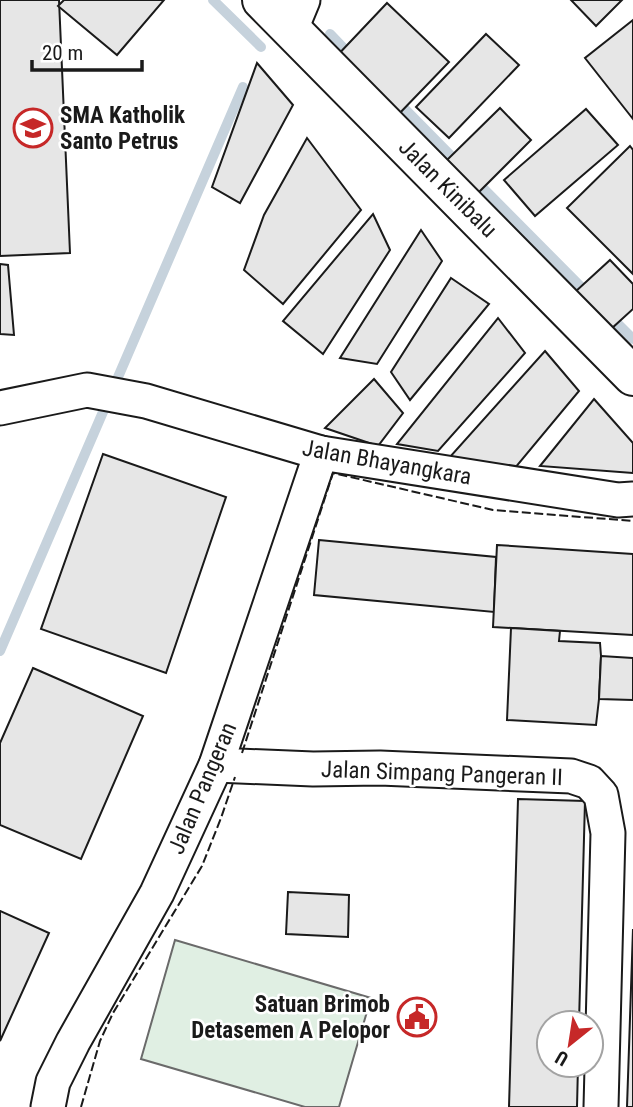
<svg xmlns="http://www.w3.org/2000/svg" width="633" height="1107" font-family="'Roboto Condensed',sans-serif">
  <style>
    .green { fill: #e0efe3; stroke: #6a6a6a; stroke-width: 2 }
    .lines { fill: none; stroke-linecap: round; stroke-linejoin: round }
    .stream { stroke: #c6d2dc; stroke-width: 10 }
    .building { fill: #e6e6e6; stroke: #1a1a1a; stroke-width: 2 }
    .street-casing { stroke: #1a1a1a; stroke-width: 37 }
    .secondary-casing { stroke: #1a1a1a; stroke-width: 42 }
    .street { stroke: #fff; stroke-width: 33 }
    .secondary { stroke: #fff; stroke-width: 38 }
    .fence { stroke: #1a1a1a; stroke-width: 2; stroke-dasharray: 9 3.5; stroke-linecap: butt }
    .labels { text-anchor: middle; stroke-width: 5; stroke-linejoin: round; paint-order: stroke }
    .poi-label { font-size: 23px; font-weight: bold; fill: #1a1a1a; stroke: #fff; text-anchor: start }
    .street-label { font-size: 23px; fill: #1a1a1a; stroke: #fff }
  </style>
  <rect width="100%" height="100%" fill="#fff"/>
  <polygon class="green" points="175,940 371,998 339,1107 305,1107 141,1059"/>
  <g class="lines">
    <g class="stream">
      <polyline points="213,0 261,47"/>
      <polyline points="330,34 352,57"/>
      <polyline points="396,100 461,166"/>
      <polyline points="475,180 589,295"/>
      <polyline points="608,314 633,339"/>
      <polyline points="0,651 243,87"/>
    </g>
  </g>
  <g class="building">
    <polygon points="0,0 59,0 70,253 0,256"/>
    <polygon points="64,0 164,0 117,55 58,6"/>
    <polygon points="571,0 622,0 596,26"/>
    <polygon points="387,3 449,62 395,118 333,60"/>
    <polygon points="633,20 633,119 585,58"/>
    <polygon points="486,34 519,65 449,138 416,107"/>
    <polygon points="257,63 293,105 240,203 212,187"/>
    <polygon points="500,108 531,140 479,192 447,160"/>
    <polygon points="586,109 618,145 535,216 504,180"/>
    <polygon points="307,138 361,210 283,304 244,270 264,215"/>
    <polygon points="630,146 633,150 633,274 567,208"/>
    <polygon points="373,214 390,250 323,354 283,321"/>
    <polygon points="421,230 442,261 377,364 340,358"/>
    <polygon points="610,260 633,284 633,309 611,329 575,292"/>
    <polygon points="0,264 8,265 14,335 0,334"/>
    <polygon points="451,278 489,304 410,400 391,372"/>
    <polygon points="498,318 525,353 438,451 397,444"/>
    <polygon points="545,351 579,391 515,468 449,458"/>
    <polygon points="374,379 403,413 378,446 325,428"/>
    <polygon points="594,399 633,443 633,473 540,466"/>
    <polygon points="103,454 226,497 166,673 41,629"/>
    <polygon points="319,540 496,557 494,612 314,595"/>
    <polygon points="497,545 633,554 633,635 493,627"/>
    <polygon points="511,628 560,631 559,641 600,643 601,656 599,699 596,725 507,720"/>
    <polygon points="601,656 633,658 633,700 599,699"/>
    <polygon points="33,668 143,716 81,859 0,825 0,743"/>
    <polygon points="518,799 585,801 579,1023 549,1023 549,1065 578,1065 577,1107 509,1107"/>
    <polygon points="288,892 349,895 348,937 286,934"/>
    <polygon points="0,911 49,933 0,1041"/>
    <polygon points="633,929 633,1107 627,1107"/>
  </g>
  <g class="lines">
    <defs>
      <g id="street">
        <polyline points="291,29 303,0"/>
        <polyline points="0,408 87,390 146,401 321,453 618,500 633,499"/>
        <polyline points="216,765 313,769 380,768 571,776 589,782 601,795 608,833 601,1107"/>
        <polyline points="48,1107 53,1082 73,1042 157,893 216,765 321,453"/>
      </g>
      <polyline id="secondary" points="262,0 633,376"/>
    </defs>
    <use href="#street" class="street-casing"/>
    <use href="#secondary" class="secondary-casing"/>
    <use href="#street" class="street"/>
    <use href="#secondary" class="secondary"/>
    <g class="fence">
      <polyline points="242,753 333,473 493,510 633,521"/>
      <polyline points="81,1107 100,1041 113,1013 202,866 221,818 235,777"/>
    </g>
  </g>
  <defs>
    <symbol id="school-ring" viewBox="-11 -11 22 22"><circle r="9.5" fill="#fff" stroke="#c62828" stroke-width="1.5"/><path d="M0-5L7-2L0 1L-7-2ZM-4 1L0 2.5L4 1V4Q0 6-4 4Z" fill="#c62828"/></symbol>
    <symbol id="civic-ring" viewBox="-11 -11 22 22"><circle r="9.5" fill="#fff" stroke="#c62828" stroke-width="1.5"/><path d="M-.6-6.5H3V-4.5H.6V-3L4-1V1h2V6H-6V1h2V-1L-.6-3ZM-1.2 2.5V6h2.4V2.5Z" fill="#c62828"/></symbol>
  </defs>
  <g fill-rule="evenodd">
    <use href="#school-ring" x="11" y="106" width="44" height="44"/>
    <use href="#civic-ring" x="395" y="995" width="44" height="44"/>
  </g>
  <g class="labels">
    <g class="poi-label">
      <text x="60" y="123">SMA Katholik<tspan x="60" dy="26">Santo Petrus</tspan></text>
      <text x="390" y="1012" text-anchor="end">Satuan Brimob<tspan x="390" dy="26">Detasemen A Pelopor</tspan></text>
    </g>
    <g class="street-label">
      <text transform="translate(448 188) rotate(45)" y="8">Jalan Kinibalu</text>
      <text transform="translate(387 462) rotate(10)" y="8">Jalan Bhayangkara</text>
      <text transform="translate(442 773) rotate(2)" y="8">Jalan Simpang Pangeran II</text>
      <text transform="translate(202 788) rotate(-67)" y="8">Jalan Pangeran</text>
    </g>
  </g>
  <g transform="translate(570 1044) rotate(210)"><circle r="33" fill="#ffffff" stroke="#a3a3a3" stroke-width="2"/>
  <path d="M0-5L12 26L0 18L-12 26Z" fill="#c62828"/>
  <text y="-10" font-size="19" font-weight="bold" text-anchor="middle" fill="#1a1a1a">U</text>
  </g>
  <path d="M32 60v10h110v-10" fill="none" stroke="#1a1a1a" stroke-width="3.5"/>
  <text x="42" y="60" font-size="21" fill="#1a1a1a" stroke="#ffffff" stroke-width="5" paint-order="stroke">20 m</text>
</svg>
